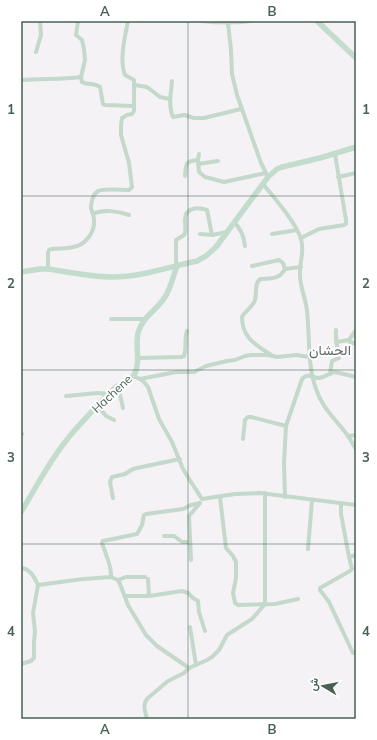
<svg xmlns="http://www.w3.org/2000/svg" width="377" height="740" font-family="Mulish,Vazirmatn,sans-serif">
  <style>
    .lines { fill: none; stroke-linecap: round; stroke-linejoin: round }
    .street { stroke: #c4d8cb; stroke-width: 4 }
    .secondary { stroke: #c3dcce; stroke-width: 5.5 }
    .grid { fill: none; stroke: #476252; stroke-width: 1; stroke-opacity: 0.55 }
    .labels { text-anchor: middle; stroke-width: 4; stroke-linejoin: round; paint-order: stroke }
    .street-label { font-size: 12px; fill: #476252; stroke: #fff }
    .quarter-label { font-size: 14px; fill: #5d6862; stroke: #fff }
    .neatline { fill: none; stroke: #476252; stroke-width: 1.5 }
    .grid-label { font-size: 13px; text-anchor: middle; font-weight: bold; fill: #476252 }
  </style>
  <rect width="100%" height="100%" fill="#f4f2f4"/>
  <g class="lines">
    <g class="street">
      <path d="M78,21L76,35L82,40L84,49L85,60L81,77L82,82C88,86 93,82 100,87L103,104L105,105L133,106"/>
      <path d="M202,21C218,23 235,23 251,21"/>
      <polyline points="228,23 231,50 232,74 237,95 261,163 268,177"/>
      <polyline points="36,52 41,35 40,21"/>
      <path d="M21,80C41,78 61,80 81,77"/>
      <path d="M172,81C171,93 168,106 173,117L184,115L194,118H204L241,109"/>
      <polyline points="135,85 147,87 160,97 170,99"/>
      <polyline points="199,154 198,160 199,172 205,177 224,182 266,173"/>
      <polyline points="198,164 218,161"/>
      <path d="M185,176C186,164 185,161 198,160"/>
      <polyline points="338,177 356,173"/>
      <path d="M263,184C275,199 295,221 301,239C305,252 299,263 300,275C300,287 306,299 307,311C310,336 307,364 316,389C323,410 336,419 348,436C351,440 353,445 356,449"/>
      <path d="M93,214C103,209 118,211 129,215"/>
      <path d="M234,222C241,229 244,236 245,246"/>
      <polyline points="200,234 212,235 227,232"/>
      <polyline points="272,234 297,230"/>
      <polyline points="301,238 319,229 344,225 346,224 346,220 335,154"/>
      <path d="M177,266L176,261V240L184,235L185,233C186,228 185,224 185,220C185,207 198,207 207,210L212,235"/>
      <polyline points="252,266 279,260 283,263 285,269"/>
      <path d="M48,269V253L49,250L51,249C59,248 66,249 73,247C86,245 95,232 94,220C94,216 92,212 91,208C91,202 93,194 98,191C104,188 122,190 129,190L132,187L129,163L121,135V125L122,118L127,115L132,114L134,111V80L125,75C119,60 125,37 128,21"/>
      <polyline points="111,319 146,319"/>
      <polyline points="348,340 350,342 356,344"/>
      <polyline points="336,342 349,340 356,330"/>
      <path d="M271,355C256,345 242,338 242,317C245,311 253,307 255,300C257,293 254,284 260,279C271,278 279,280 285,269L301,267"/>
      <path d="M137,358L181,357L184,356C187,348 184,339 187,331"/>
      <path d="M330,374L332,361L339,358C338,348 335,340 336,330"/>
      <polyline points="133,376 140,379 144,382 148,387 159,419 172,442 183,469 191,482 202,499 235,494 260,493 356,505"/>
      <polyline points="140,379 176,372 194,372 206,366 227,361 235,360 245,356 251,355 268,355 277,357 296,355 310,357"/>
      <polyline points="118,386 123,408"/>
      <polyline points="66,396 98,393 109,394"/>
      <polyline points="98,406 106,416 114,420"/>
      <polyline points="21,434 22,434"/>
      <polyline points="348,436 356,435"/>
      <polyline points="243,439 245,420 248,417 251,417 286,426"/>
      <polyline points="220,497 226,548 233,556 236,562 236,578 233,593 235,603 238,605 275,604 298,599"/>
      <path d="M285,497L284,463L286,426L302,379C308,373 311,377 318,378C325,378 329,373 335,372L356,377"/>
      <polyline points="113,498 110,482 112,477 125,474 133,469 137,468 180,459"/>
      <polyline points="341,503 341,514 349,557"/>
      <polyline points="164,536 174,536 182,542 189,542"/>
      <polyline points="308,549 312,500"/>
      <polyline points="356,555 349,557 352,569 350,571 320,588 320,590 329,602 352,651 353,653 356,652"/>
      <polyline points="191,560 189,516 200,503"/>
      <path d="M21,568C31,569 34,577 38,585L83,579L111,577L118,580L120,584L128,605L146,635L157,646L189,668"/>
      <path d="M111,577C112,566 105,553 102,543L103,541L137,534L142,525L144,515L146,514L183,509L191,505L200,503"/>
      <polyline points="148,579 149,596"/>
      <polyline points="118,580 126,577 145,577"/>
      <polyline points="125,596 149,596 182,591 188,593 193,598 198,601 199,612 205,631"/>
      <polyline points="190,627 196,665"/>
      <polyline points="21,664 31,661 34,658 34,641 35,632 33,613 38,585"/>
      <path d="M147,719C145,711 142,704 148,698L168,681L184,673L189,668L207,660L212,657L219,650L227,635L252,619L265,604V493"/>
    </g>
    <g class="secondary">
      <polyline points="317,21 356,58"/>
      <path d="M21,272L40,269H48C69,272 90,277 112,277C141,277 169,267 197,261L206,256L216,247L268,177L277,169L282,167L320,158L356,147"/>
      <path d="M21,512C38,484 53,455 74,431C88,416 101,400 116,387C122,383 130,381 134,375C141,363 135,346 138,333C142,317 157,310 165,297C171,288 173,276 177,266"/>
    </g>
  </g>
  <path class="grid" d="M188,21V719M21,196H356M21,370H356M21,544H356"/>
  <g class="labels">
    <g class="street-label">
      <text transform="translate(112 394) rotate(-43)" y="4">Hachene</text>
    </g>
    <g class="quarter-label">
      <text x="330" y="355">الحشان</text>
    </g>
  </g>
  <rect width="377" height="740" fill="none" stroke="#ffffff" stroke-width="44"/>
  <g transform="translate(323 686) rotate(280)" stroke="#ffffff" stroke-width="3" paint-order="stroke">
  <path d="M0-3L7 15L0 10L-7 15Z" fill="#476252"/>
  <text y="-6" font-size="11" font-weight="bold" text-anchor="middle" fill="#476252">ش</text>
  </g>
  <rect x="22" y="22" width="333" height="696" class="neatline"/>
  <g class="grid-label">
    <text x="105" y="16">A</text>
    <text x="272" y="16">B</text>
    <text x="11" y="114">1</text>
    <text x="366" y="114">1</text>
    <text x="11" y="288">2</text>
    <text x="366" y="288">2</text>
    <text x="11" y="462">3</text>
    <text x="366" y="462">3</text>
    <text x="11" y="636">4</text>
    <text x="366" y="636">4</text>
    <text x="105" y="734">A</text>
    <text x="272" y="734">B</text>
  </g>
</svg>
